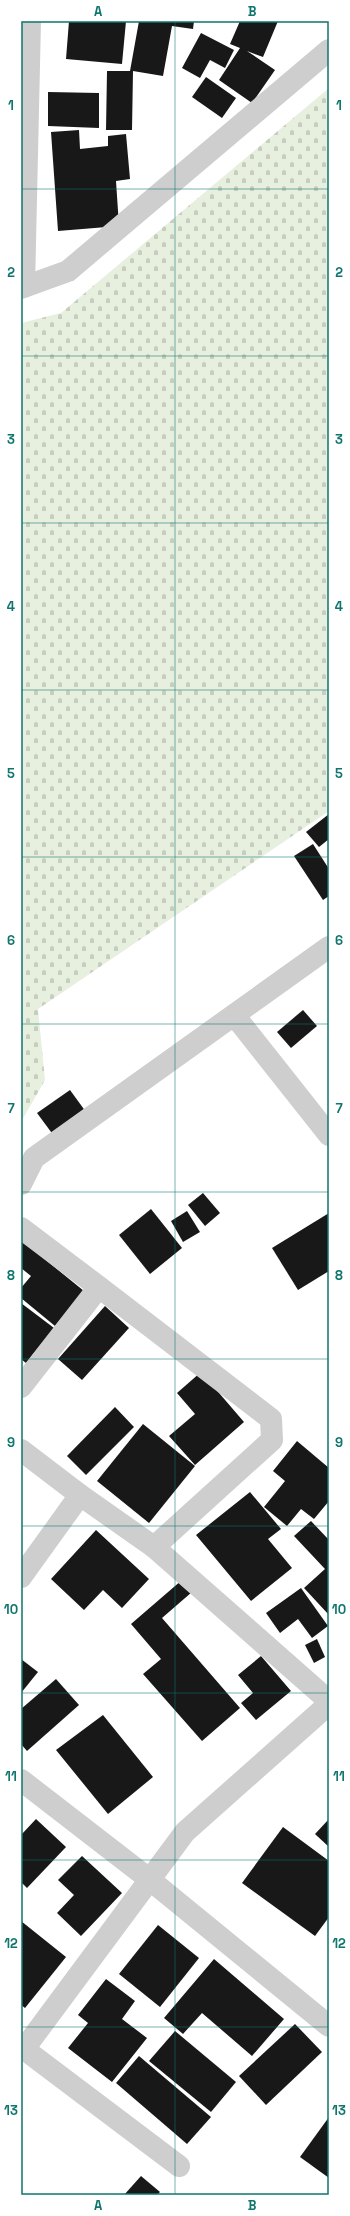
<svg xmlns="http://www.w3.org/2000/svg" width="350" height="2216" font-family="'Space Grotesk',sans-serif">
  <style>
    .cemetery { fill: url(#cemetery-stones) }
    .building { fill: #181818 }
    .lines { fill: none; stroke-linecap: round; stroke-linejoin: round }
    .minor { stroke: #cecece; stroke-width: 22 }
    .grid { fill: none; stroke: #0f766e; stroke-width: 1; stroke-opacity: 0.55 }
    .neatline { fill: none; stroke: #0f766e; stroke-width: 1.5 }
    .grid-label { font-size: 13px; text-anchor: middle; font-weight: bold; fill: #0f766e }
  </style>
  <defs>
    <pattern id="cemetery-stones" width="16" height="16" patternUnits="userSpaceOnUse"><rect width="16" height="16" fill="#e7efde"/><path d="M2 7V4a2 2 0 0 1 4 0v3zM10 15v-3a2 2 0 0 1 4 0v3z" fill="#c7cdbf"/></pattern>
  </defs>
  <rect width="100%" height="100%" fill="#fff"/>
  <polygon class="cemetery" points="329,88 329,811 38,1009 45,1080 21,1122 21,323 61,313"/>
  <g class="building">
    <polygon points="69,21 126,21 122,64 66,59"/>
    <polygon points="139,21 194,21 193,29 172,26 163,76 133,71 132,130 106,130 107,71 130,71"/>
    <polygon points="240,21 278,21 263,57 247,51 275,70 252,103 219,80 240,48 230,44"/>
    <polygon points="201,33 234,50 225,68 210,60 200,78 182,68"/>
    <polygon points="206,77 236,98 222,118 192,97"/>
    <polygon points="48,92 99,93 99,128 48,126"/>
    <polygon points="79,130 80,149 108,146 108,136 126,134 130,179 116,181 119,226 58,231 51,132"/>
    <polygon points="329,814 329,839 319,847 306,832"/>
    <polygon points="313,844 329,869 329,896 323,900 294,856"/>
    <polygon points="303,1010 317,1026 291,1048 277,1032"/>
    <polygon points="70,1090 86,1112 54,1136 37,1113"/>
    <polygon points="203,1193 220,1213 205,1226 188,1205"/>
    <polygon points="151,1209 182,1248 150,1274 119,1235"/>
    <polygon points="187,1211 200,1232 183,1242 171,1221"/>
    <polygon points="329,1213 329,1271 298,1290 272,1248"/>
    <polygon points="21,1240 84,1291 55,1326 21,1298 21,1288 31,1276 21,1268"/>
    <polygon points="21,1303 54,1328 26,1363 21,1359"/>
    <polygon points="105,1306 129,1328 82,1380 58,1359"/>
    <polygon points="201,1372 244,1422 195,1465 169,1436 195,1414 177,1393"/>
    <polygon points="115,1407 134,1427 86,1475 67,1456"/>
    <polygon points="143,1424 195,1466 149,1523 97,1481"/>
    <polygon points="297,1441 329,1468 329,1501 314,1519 301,1509 287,1526 264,1507 285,1481 273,1471"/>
    <polygon points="250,1492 281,1529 268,1539 292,1568 251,1601 196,1535"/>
    <polygon points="311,1521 329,1540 329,1615 304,1588 325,1569 294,1536"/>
    <polygon points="96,1530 149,1579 122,1608 103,1590 84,1610 51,1579"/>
    <polygon points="182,1580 192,1592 162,1618 240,1708 202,1741 143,1674 161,1659 131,1624"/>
    <polygon points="301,1588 328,1626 312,1638 298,1619 280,1633 266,1613"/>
    <polygon points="317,1639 325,1657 314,1663 305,1645"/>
    <polygon points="261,1656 291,1691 256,1720 241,1703 253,1693 238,1675"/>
    <polygon points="21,1659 38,1672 21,1693"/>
    <polygon points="56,1679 79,1705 27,1751 21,1744 21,1709"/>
    <polygon points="103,1715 153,1777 108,1814 56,1750"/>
    <polygon points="36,1819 66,1847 27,1888 21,1882 21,1835"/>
    <polygon points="329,1819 329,1847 315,1834"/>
    <polygon points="283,1827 329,1861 329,1917 315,1936 242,1883"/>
    <polygon points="82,1856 122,1893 81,1936 57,1913 74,1895 58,1880"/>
    <polygon points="21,1921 66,1957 25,2008 21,2005"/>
    <polygon points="158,1925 199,1958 160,2007 119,1974"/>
    <polygon points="214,1959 284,2019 252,2056 202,2013 183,2034 164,2018"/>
    <polygon points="106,1979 135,2001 122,2019 147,2038 112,2082 68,2048 88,2023 78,2015"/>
    <polygon points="295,2024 322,2052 266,2105 239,2076"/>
    <polygon points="175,2031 236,2082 211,2112 149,2061"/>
    <polygon points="139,2056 211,2117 187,2144 116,2083"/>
    <polygon points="329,2117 329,2178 300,2157"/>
    <polygon points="141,2176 160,2192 157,2195 124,2195"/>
  </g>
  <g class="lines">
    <g class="minor">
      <polyline points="24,287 30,21"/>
      <polyline points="21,288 68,271 329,50"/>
      <polyline points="234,1015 329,1135"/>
      <polyline points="21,1184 34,1158 329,947"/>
      <polyline points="21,1228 99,1287 21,1387"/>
      <polyline points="99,1287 271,1419 272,1440 154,1547"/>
      <polyline points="21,1450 80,1495 21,1577"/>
      <polyline points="80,1495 154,1547 329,1701"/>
      <polyline points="21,1780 149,1879 329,2026"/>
      <polyline points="21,2046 24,2049 185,1832 329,1704"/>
      <polyline points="24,2049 179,2166"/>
    </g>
  </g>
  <path class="grid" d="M175,21V2195M21,189H329M21,356H329M21,523H329M21,690H329M21,857H329M21,1024H329M21,1192H329M21,1359H329M21,1526H329M21,1693H329M21,1860H329M21,2027H329"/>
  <rect width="350" height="2216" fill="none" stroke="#ffffff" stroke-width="44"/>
  <rect x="22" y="22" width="306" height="2172" class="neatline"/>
  <g class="grid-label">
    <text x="98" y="16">A</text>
    <text x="252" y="16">B</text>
    <text x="11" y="110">1</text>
    <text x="339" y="110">1</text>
    <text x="11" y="277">2</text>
    <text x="339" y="277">2</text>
    <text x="11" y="444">3</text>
    <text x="339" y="444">3</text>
    <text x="11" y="611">4</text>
    <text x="339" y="611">4</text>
    <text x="11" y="778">5</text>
    <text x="339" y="778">5</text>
    <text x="11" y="945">6</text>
    <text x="339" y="945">6</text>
    <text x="11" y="1113">7</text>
    <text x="339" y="1113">7</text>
    <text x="11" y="1280">8</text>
    <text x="339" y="1280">8</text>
    <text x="11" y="1447">9</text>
    <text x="339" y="1447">9</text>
    <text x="11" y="1614">10</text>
    <text x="339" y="1614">10</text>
    <text x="11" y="1781">11</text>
    <text x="339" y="1781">11</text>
    <text x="11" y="1948">12</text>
    <text x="339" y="1948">12</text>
    <text x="11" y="2115">13</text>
    <text x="339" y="2115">13</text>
    <text x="98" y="2210">A</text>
    <text x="252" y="2210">B</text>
  </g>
</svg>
